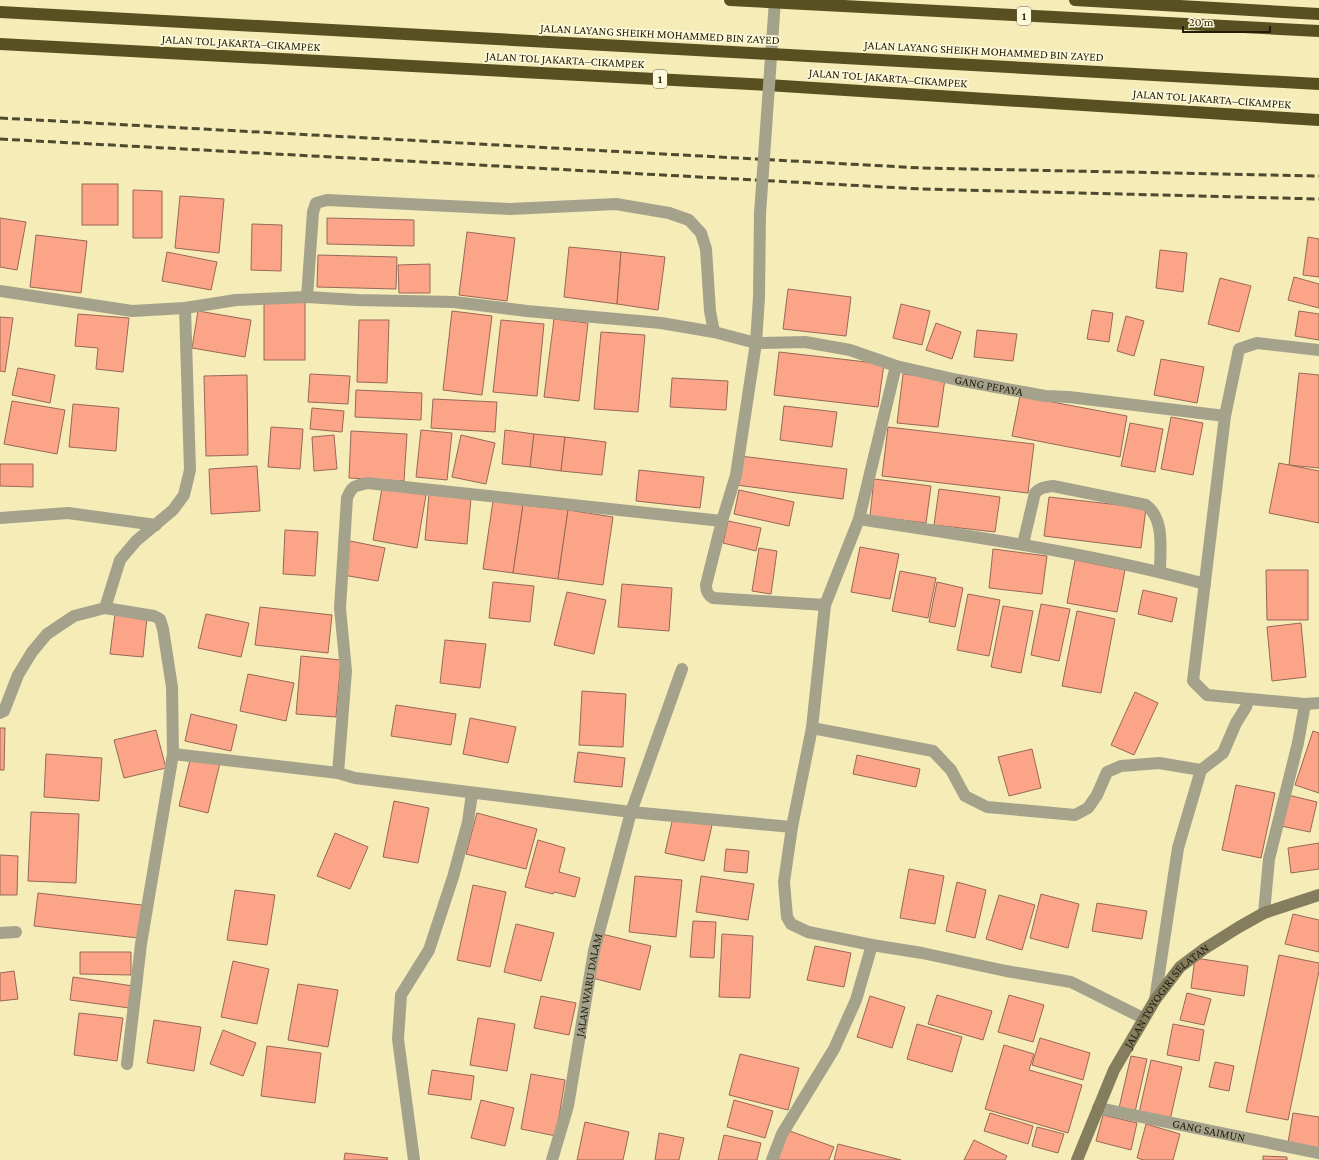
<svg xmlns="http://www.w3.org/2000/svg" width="1319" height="1160" font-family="'Crimson Pro',serif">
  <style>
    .building { fill: #fca487; stroke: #986858 }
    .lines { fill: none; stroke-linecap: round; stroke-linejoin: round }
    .lane { stroke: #a5a28c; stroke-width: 12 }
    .street { stroke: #a5a28c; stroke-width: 12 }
    .secondary { stroke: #847e5f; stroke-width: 12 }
    .highway { stroke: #585020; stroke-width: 12 }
    .rail { stroke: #4f4a2f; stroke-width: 3; stroke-dasharray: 8 4; stroke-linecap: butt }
    .street-bridge { stroke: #a5a28c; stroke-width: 12 }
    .highway-bridge { stroke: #585020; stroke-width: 12 }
    .labels { text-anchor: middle; stroke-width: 3.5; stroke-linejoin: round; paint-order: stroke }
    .shield { fill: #fef9da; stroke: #635f48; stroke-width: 1 }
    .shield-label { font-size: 11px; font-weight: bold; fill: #211d09 }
    .street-label { font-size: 12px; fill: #211d09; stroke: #fef9da }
  </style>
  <rect width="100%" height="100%" fill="#f5ecb8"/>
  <g class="building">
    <rect x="82" y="184" width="36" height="41"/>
    <polygon points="133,190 162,191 162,238 133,238"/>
    <polygon points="180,196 224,199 219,253 175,248"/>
    <polygon points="0,218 26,222 17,270 0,267"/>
    <polygon points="327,218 414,220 414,246 327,244"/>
    <polygon points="252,224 282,225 281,271 251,270"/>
    <polygon points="467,232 515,238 507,301 459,295"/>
    <polygon points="36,235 87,241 81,293 30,287"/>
    <polygon points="1308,237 1319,239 1319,277 1303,275"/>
    <polygon points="569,247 621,252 617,304 564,297"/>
    <polygon points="1160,250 1187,253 1183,292 1156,288"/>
    <polygon points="167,252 217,262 211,290 162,281"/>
    <polygon points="621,252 665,257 658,310 617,304"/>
    <polygon points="318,255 397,257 396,289 317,287"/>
    <polygon points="430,264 430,293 399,293 398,265"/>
    <polygon points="1294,277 1319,284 1319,308 1288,300"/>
    <polygon points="1220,278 1251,286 1239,332 1208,324"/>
    <polygon points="788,289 851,297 846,336 783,329"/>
    <rect x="264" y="301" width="41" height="59"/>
    <polygon points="901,304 930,311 922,345 893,338"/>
    <polygon points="1092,310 1113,313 1109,342 1087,339"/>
    <polygon points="198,311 251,320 245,357 192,348"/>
    <polygon points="452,311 492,316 482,395 443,390"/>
    <polygon points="1299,311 1319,314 1319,340 1295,336"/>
    <polygon points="78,314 129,318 123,372 96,369 98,348 75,346"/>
    <polygon points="1126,316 1144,321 1134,356 1117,351"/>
    <polygon points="0,317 13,318 5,372 0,371"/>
    <polygon points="554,319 588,323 579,401 544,397"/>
    <polygon points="359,320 389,320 387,383 357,382"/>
    <polygon points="501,320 544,324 537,396 493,392"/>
    <polygon points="936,323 961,332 952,359 926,350"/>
    <polygon points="977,330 1017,334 1013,361 974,357"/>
    <polygon points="601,332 645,335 638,412 594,409"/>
    <polygon points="779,352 884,364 878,407 774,395"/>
    <polygon points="1161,359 1204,367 1197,403 1154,395"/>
    <polygon points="18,368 55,375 50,403 12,395"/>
    <polygon points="1299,373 1319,375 1319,468 1289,465"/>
    <polygon points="310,374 350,376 348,404 308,402"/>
    <polygon points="903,374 945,379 938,427 897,423"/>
    <polygon points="247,375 248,455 206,456 204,376"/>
    <polygon points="672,378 728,381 726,410 670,407"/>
    <polygon points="356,390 422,393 421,420 355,417"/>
    <polygon points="1020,396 1127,416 1120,457 1012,436"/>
    <polygon points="433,399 497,402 495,432 431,428"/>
    <polygon points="12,401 65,410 57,454 4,444"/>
    <polygon points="73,404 119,408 116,451 69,447"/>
    <polygon points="784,406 837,412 832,447 780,440"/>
    <polygon points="312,408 344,411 342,432 310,429"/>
    <polygon points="1171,417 1203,423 1193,475 1161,469"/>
    <polygon points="1130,423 1163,429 1155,472 1121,466"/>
    <polygon points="271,427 303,429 300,469 268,467"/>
    <polygon points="888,427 1034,444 1028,493 882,476"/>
    <polygon points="421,430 452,433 447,480 416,477"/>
    <polygon points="505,430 534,434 530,467 502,464"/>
    <polygon points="351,431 407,434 404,481 349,478"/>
    <polygon points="534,434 565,437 561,471 530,467"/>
    <polygon points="334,435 337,469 314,471 312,437"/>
    <polygon points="461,435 495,443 486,484 452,477"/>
    <polygon points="565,437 606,442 602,475 561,471"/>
    <polygon points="740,456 847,469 843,499 736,485"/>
    <polygon points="1279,463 1319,471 1319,523 1269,513"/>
    <polygon points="0,464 33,464 33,487 0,486"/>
    <polygon points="257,466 260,511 211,514 209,469"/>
    <polygon points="639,470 704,477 700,508 636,501"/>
    <polygon points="874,479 931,486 926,523 870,516"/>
    <polygon points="382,488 426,495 417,548 373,540"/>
    <polygon points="939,489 1000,497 995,532 934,525"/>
    <polygon points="739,490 794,502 789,526 734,514"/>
    <polygon points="429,494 471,498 467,544 425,540"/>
    <polygon points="1049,497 1146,508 1141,548 1044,536"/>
    <polygon points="493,501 523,505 513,573 483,569"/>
    <polygon points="523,505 568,510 558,579 513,573"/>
    <polygon points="568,510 613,517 603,585 558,579"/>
    <polygon points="728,521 761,528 756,551 723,543"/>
    <polygon points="285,530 318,532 315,576 283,574"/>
    <polygon points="350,541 385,548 378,581 343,575"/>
    <polygon points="860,547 899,554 890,599 851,592"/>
    <polygon points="759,548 777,551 771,594 752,591"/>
    <polygon points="993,549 1047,556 1042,594 989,588"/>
    <polygon points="1075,560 1125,570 1117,612 1067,603"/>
    <polygon points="1266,570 1308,570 1308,620 1267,620"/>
    <polygon points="900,571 936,578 928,618 892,611"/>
    <polygon points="493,582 534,586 530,622 489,618"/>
    <polygon points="937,582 963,588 955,627 929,622"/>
    <polygon points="622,584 672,588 669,631 618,627"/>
    <polygon points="1143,590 1177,598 1172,622 1138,614"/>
    <polygon points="567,592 606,600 594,654 554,645"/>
    <polygon points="968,594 1000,600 989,656 957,650"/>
    <polygon points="1041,604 1070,609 1059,661 1031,655"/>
    <polygon points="1003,606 1033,611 1021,673 991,667"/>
    <polygon points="260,607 332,615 328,653 255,645"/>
    <polygon points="1077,611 1115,619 1101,693 1062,686"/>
    <polygon points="115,614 147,617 143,657 110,654"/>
    <polygon points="206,614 249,623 241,657 198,648"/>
    <polygon points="1301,623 1306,677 1272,681 1267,627"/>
    <polygon points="445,640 486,644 480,688 440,683"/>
    <polygon points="301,656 341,660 336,717 296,714"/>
    <polygon points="248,674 294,683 286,721 240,711"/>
    <polygon points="582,691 626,694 623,747 579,745"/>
    <polygon points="1135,692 1158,703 1134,755 1111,745"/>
    <polygon points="396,705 456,714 451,745 391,736"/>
    <polygon points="191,714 237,725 231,751 185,741"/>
    <polygon points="470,718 516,727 508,763 463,754"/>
    <polygon points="0,728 5,728 4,770 0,770"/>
    <polygon points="156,730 166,768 124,778 114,740"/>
    <polygon points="1313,731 1319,733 1319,793 1295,785"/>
    <polygon points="1032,749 1041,788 1009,796 998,757"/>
    <polygon points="578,752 625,758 622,787 574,782"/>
    <polygon points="46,754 102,758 99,801 44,797"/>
    <polygon points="857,755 920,769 916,787 853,774"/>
    <polygon points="191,756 220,763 208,813 179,806"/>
    <polygon points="1236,785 1275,793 1261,858 1222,850"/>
    <polygon points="1288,795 1317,802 1310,832 1281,826"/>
    <polygon points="394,801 429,808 418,863 383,857"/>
    <polygon points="31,812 79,814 76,883 28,881"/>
    <polygon points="477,813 537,829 526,869 466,854"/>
    <polygon points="673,817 712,825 704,861 665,853"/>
    <polygon points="335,833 368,847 350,889 317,876"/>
    <polygon points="538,840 565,848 559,872 580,878 575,897 554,892 553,894 525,887"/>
    <polygon points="1319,843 1319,869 1291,873 1288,848"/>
    <polygon points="726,849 749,851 747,873 724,871"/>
    <polygon points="0,855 18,856 17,895 0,895"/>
    <polygon points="909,869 944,876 935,924 900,918"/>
    <polygon points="635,876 682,880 676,937 629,932"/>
    <polygon points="701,876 754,884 748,920 696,912"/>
    <polygon points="957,882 986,890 975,938 946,931"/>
    <polygon points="473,885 506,892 490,967 457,960"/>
    <polygon points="235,890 275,895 267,945 227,940"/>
    <polygon points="38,893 142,905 138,938 34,926"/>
    <polygon points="1041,894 1079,904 1068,948 1030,938"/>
    <polygon points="999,895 1035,905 1022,950 986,939"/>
    <polygon points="1097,903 1147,911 1142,939 1092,931"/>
    <polygon points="1293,914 1319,920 1319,952 1285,944"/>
    <polygon points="693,921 716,922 714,958 690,957"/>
    <polygon points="516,924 554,933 541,981 504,972"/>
    <polygon points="602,934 651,946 640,990 592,978"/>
    <polygon points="722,934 753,936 750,998 719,997"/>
    <polygon points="815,946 851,953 844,987 807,980"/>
    <polygon points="80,952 131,952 131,975 80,974"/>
    <polygon points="1279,955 1319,963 1319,971 1288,1120 1246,1112"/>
    <polygon points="1195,958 1248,966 1244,996 1191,988"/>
    <polygon points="233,961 269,969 257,1024 221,1017"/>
    <polygon points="14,971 18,999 0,1001 0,973"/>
    <polygon points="73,977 133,986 129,1008 70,1000"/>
    <polygon points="298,984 338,990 328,1047 288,1040"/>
    <polygon points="1187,993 1211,999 1204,1025 1180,1020"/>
    <polygon points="937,995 992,1011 983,1040 928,1024"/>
    <polygon points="1009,995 1044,1005 1033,1042 998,1032"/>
    <polygon points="541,996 576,1003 569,1035 534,1028"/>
    <polygon points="870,996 905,1007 892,1048 857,1037"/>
    <polygon points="79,1013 123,1018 117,1061 74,1055"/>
    <polygon points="478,1018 515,1024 507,1071 470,1065"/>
    <polygon points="154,1020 201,1027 194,1071 147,1063"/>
    <polygon points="917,1024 962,1037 952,1072 907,1059"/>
    <polygon points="1173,1024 1204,1030 1199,1061 1167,1055"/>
    <polygon points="223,1030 256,1043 243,1076 210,1064"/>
    <polygon points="1040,1038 1090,1053 1083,1080 1032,1065"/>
    <polygon points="1004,1045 1034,1054 1029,1070 1082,1085 1068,1133 985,1109"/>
    <polygon points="267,1046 321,1053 315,1103 261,1096"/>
    <polygon points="740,1054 799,1068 788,1110 729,1095"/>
    <polygon points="1131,1056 1147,1059 1135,1112 1119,1108"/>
    <polygon points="1151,1060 1182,1067 1170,1120 1139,1113"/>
    <polygon points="1215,1062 1234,1066 1229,1091 1209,1087"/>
    <polygon points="432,1070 474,1076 471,1100 428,1094"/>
    <polygon points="531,1074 565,1080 556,1136 521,1129"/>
    <polygon points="481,1100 514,1108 505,1146 471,1138"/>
    <polygon points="734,1100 773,1111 765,1138 727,1127"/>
    <polygon points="990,1113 1033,1126 1028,1144 984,1131"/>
    <polygon points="1293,1113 1319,1117 1319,1148 1288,1143"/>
    <polygon points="1103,1115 1137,1123 1131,1150 1096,1141"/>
    <polygon points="585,1122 629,1132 623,1160 577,1160"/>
    <polygon points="1146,1124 1180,1134 1173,1160 1144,1160 1137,1158"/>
    <polygon points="1037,1127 1064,1134 1058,1153 1032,1146"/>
    <polygon points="787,1130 834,1147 829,1160 778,1160"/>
    <polygon points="659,1133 684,1138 679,1160 655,1160"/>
    <polygon points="724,1135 761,1143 757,1160 718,1160"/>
    <polygon points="974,1140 1007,1156 1005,1160 964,1160"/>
    <polygon points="838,1144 901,1160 834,1160"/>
    <polygon points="345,1153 388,1158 387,1160 344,1160"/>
    <polygon points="1263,1156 1287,1157 1287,1160 1263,1160"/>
  </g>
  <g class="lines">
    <path class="lane" id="s1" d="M1098,1108L1319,1153"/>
    <g class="street">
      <path d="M760,214L759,297L756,343L736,475L722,521L706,585C706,592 708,595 713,598L825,605"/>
      <path id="s2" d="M0,291L132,311L185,308L236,300L307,297L357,300L454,302L527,311L661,323L714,332L756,343L805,342L850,350L896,366L958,380L1045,396L1069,397L1225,416"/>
      <polyline points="307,297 313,212 316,203 327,200 510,209 616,204 669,213 689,220 701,233 706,249 710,311 714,332"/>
      <polyline points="1319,350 1257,343 1239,349 1225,416 1193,681 1207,695 1305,704 1319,703"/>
      <polyline points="896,366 859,519 825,605 812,728 792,827 784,882 787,917 791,924 808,932 872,945 922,953 1006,971 1071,982 1143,1018"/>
      <polyline points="0,518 68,513 156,525"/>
      <path d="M859,519C975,537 1092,553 1205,584"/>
      <path d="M1023,544L1035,493C1041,487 1046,487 1053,486L1146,505C1165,519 1160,550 1160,571"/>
      <polyline points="105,608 120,560 136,541 173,510 184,495 190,470 185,308"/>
      <polyline points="0,713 4,711 18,675 32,652 47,634 74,616 105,608 154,616 160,619 163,629 172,687 173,754 141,944 127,1064"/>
      <polyline points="812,728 933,751 951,770 965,796 987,807 1075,815 1088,808 1097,795 1107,772 1121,766 1159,763 1201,770"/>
      <polyline points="173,754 338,773 355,778 631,812 792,827"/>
      <path d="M338,773L346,671L340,608L347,498C352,486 354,486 367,483L722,521"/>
      <polyline points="1264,913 1269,859 1298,743 1305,704"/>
      <polyline points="0,933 16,932"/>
      <polyline points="1155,1000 1178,848 1201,770 1223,753 1236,723 1246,707 1248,699"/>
      <polyline points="414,1160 398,1039 401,995 429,950 453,877 468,822 472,793"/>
      <path id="s3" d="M552,1160L568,1106L594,951L631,812L682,669"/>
      <polyline points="772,1160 782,1134 834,1049 856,1000 872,945"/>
    </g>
    <path class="secondary" id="s4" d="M1077,1160L1114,1070L1155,1000L1180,967L1204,949L1239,927L1264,913L1319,895"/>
    <g class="highway">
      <polyline points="1075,0 1319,14"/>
      <polyline points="0,44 767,85 1319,120"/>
    </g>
    <g class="rail">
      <polyline points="0,118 922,168 1319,176"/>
      <polyline points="0,139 921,189 1319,199"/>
    </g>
    <polyline class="street-bridge" points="760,214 775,0"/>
    <g class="highway-bridge">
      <polyline points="730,0 1319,31"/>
      <polyline points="0,12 1319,84"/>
    </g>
  </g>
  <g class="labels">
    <g class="shield">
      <rect x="1017" y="7" width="14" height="18" rx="3"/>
      <rect x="653" y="70" width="14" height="18" rx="3"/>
    </g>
    <g class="shield-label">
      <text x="1024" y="20">1</text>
      <text x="660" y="83">1</text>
    </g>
    <g class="street-label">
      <text transform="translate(660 34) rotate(3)" y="4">JALAN LAYANG SHEIKH MOHAMMED BIN ZAYED</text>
      <text transform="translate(241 43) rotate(3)" y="4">JALAN TOL JAKARTA–CIKAMPEK</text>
      <text transform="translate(984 51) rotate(3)" y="4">JALAN LAYANG SHEIKH MOHAMMED BIN ZAYED</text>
      <text transform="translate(565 60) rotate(3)" y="4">JALAN TOL JAKARTA–CIKAMPEK</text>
      <text transform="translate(888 78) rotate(4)" y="4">JALAN TOL JAKARTA–CIKAMPEK</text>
      <text transform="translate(1212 99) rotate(4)" y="4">JALAN TOL JAKARTA–CIKAMPEK</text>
      <text dy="4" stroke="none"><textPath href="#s2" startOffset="1000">GANG PEPAYA</textPath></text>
      <text dy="4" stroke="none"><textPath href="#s3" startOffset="179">JALAN WARU DALAM</textPath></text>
      <text dy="4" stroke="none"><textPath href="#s4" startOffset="189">JALAN TOYOGIRI SELATAN</textPath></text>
      <text dy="4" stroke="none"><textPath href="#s1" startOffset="113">GANG SAIMUN</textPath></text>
    </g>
  </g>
  <path d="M1183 26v6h87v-6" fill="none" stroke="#211d09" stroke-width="2"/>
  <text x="1189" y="26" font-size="12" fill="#211d09" stroke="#fef9da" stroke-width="3" paint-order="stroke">20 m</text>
</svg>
